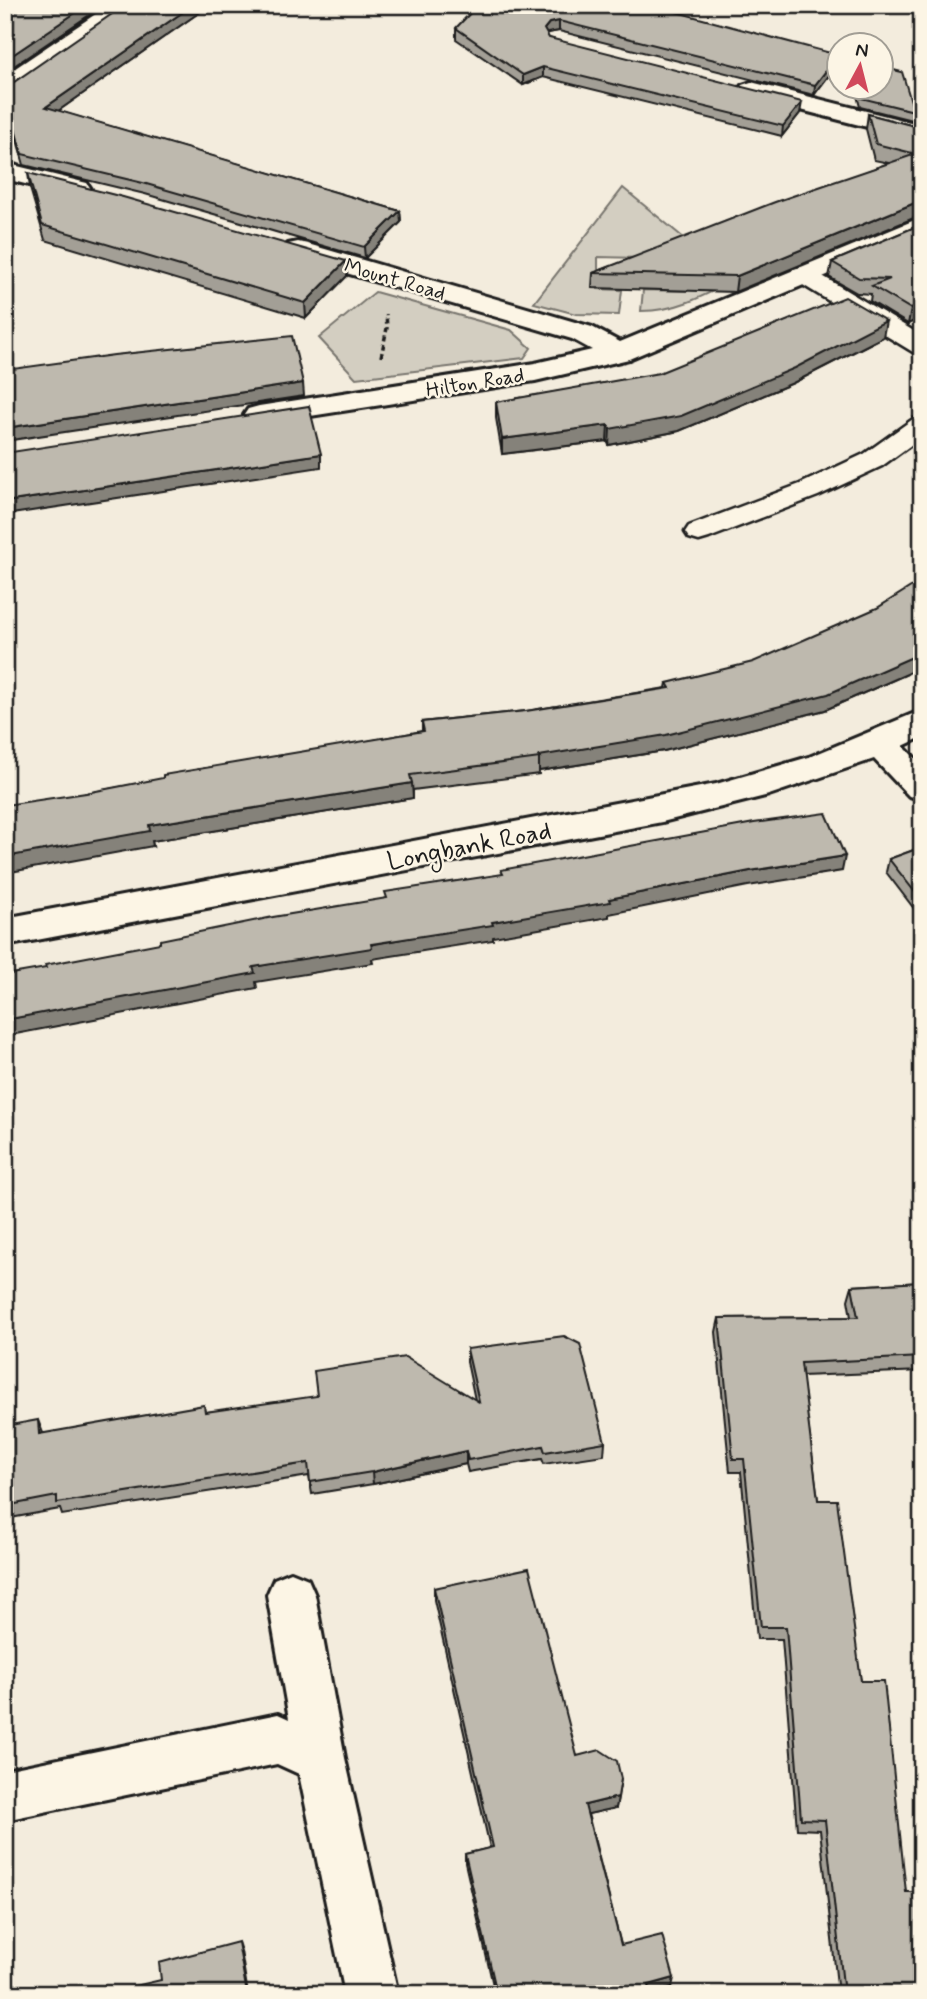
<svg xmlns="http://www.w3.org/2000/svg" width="927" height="1999" font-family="Mynerve,sans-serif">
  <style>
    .green { fill: #d3cec1; stroke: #78756e; stroke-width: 2 }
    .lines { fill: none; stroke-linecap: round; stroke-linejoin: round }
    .lane-casing { stroke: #1c1c1c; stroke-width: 5 }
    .street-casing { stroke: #1c1c1c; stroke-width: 6 }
    .path { stroke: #1c1c1c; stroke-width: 3.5; stroke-dasharray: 5 3.5; stroke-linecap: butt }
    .lane { fill: #fcf5e5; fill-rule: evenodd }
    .street { fill: #fcf5e5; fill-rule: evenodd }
    .wall { fill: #a39f96; stroke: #1c1c1c; stroke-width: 2 }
    .shaded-wall { fill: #85827a; stroke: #1c1c1c; stroke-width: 2 }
    .building { fill: #beb9ae; stroke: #1c1c1c; stroke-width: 2 }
    .labels { text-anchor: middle; stroke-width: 5; stroke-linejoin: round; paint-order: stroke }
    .far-street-label { font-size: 21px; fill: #1c1c1c; stroke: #fcf5e5 }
    .street-label { font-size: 26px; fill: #1c1c1c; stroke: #fcf5e5 }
  </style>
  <rect width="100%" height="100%" fill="#f3ecdd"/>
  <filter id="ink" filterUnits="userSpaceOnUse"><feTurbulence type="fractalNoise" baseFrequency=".0143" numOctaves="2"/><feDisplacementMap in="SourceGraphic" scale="14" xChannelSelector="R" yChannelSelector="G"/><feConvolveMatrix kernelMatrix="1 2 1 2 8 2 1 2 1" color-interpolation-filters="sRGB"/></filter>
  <g filter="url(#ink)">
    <g class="green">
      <path d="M623,188L735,280C704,296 676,311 641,311L643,290L686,291L684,259L598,257V289L622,290L619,315L576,314L534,303Z"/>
      <polygon points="375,292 511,330 531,348 524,358 356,378 319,338"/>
    </g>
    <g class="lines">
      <defs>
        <g id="lane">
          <polygon points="802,267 811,269 922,336 922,354 913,352 793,279 790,274 793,269"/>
          <polygon points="922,417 922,437 882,466 818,496 709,538 699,541 689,538 685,532 689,526 800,484 864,454 913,419"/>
        </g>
        <g id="street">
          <polygon points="109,5 137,5 14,91 5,93 5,75"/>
          <polygon points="751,82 922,125 922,141 742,95 738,90 742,85"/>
          <polygon points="5,163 87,183 91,189 87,195 78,197 5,179"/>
          <polygon points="922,217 922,235 629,359 535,381 259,424 248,421 244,415 248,409 259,406 535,363 592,350 572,339 288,256 284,250 288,244 298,242 308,244 592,327 620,342"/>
          <polygon points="922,710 922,737 903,746 922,765 922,800 909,796 874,759 769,795 662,822 5,946 5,918 716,784 809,757"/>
          <polygon points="291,1572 308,1579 315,1595 345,1758 398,1994 345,1994 299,1774 277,1764 5,1820 5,1770 278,1714 289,1719 267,1595 274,1579"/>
        </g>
      </defs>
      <use href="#lane" class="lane-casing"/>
      <use href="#street" class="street-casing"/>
      <polyline class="path" points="381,357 387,328 386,314"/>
      <use href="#lane" class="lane"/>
      <use href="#street" class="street"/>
    </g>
    <g class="wall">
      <polygon points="210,5 58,111 400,211 401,222 365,258 145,194 24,165 5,97 5,84 14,82"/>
      <polygon points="478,5 836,66 814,95 559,31 548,33 547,35 549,38 800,113 782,136 543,77 523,85 456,39 456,28"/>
      <polygon points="855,88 881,88 914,111 912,120 860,107"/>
      <polygon points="868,114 922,128 922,215 735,292 592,288 593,273 889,163 874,160 866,129"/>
      <polygon points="28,173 347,276 306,318 45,240 30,188"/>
      <polygon points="922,224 922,317 908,324 870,301 871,294 857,293 829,277 832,262"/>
      <polygon points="883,337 793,383 679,431 609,445 607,441 502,454 496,418 496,402"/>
      <polygon points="907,674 825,710 664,751 539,771 539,774 413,790 413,798 152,841 153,846 86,793 422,731 422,722 526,711 666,688 667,683"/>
      <polygon points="922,847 922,919 886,872 889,859"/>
      <polygon points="922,1282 922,1371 802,1376 818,1500 861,1681 906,1892 922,1994 838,1994 820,1830 797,1829 782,1639 757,1639 741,1472 730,1472 716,1332 719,1318 851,1317 848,1300 852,1286"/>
      <polygon points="467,1349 605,1442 604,1455 544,1464 542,1459 468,1472 466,1464 373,1484 312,1494 309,1476 62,1515 60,1509 5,1519 5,1426 43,1434 206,1412 475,1400 467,1362"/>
      <polygon points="434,1588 577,1756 621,1779 616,1808 588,1814 621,1945 672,1987 651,1992 651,1994 495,1994 465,1863 465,1854 490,1848 434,1600"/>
    </g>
    <g class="shaded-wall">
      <polygon points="87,5 104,5 5,72 5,60"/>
      <polygon points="193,5 210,5 48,118 46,107"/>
      <polygon points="559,21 559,31 548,33 544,40 544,29 549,23"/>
      <polygon points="838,55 836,66 814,95 815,85"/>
      <polygon points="543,67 543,77 523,85 523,75"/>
      <polygon points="802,102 800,113 782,136 783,126"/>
      <polygon points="922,200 921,215 735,292 737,276"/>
      <polygon points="400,211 401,222 365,258 364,247"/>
      <polygon points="346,261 347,276 306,318 305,303"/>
      <polygon points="922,303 922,317 908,324 911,309"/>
      <polygon points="886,321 883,337 793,383 679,431 609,445 610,429"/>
      <polygon points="303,383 304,396 5,441 5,428"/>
      <polygon points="608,425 607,441 502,454 502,439"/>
      <polygon points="321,454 321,467 5,515 5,502"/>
      <polygon points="922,650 922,664 907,674 825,710 664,751 539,771 539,756"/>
      <polygon points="412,783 413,798 152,841 153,846 5,873 5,857 149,825"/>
      <polygon points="845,856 842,871 748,886 609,914 609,917 493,937 493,940 372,959 373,963 256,982 257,988 5,1036 5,1020 253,967 492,922 750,871"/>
      <polygon points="38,1420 43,1433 44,1447 39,1434"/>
      <polygon points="466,1451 466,1464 373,1484 372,1472"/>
      <polygon points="618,1797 616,1808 584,1815 585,1805"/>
      <polygon points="238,1942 241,1951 248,1994 247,1994"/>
      <polygon points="674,1978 672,1987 647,1993 649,1985"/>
    </g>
    <g class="building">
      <polygon points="15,5 87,5 5,60 5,12"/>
      <polygon points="125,5 193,5 46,107 400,211 364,247 143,183 22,154 5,93 5,84 14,82"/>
      <polygon points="478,5 646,5 684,14 838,55 815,85 559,21 549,23 544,29 549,38 802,102 783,126 543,67 523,75 456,28"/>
      <polygon points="881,67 902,72 914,111 861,98 859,88 881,88"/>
      <polygon points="868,114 922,128 922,200 737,276 593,273 775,202 916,154 876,144"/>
      <polygon points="28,173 123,197 346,261 305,303 42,225"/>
      <polygon points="922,224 922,303 911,309 872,286 890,279 859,278 832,262"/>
      <polygon points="845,297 886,321 795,368 681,416 610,429 608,425 502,439 496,402 659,373"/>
      <polygon points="292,336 303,383 5,428 5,370 114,355"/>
      <polygon points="309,406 321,454 5,502 5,453"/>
      <polygon points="922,580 922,650 910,658 828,694 666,735 539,756 540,758 410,775 412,783 149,825 150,831 5,857 5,805 86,793 163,778 163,775 424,731 422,722 526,711 670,688 667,683 753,662 877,608"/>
      <polygon points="826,813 845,856 750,871 609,899 610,902 492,922 493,925 371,944 372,948 253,967 255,973 5,1020 5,975 46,968 45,965 160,943 160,940 273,917 387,898 385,892 503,874 501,870 754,823"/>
      <polygon points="922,847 922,901 889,859"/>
      <polygon points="922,1282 922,1357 801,1363 818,1500 837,1500 861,1681 884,1681 906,1892 922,1892 922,1994 844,1994 825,1820 801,1819 786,1627 761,1627 744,1459 733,1459 719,1318 858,1317 852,1286"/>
      <polygon points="564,1336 580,1344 605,1442 545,1452 543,1446 468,1460 466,1451 372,1472 310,1482 308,1463 57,1503 57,1496 5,1506 5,1426 38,1420 39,1434 204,1405 205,1412 317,1396 314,1371 405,1357 479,1402 467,1349"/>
      <polygon points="529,1568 577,1756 600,1750 617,1761 621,1779 618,1797 585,1805 621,1945 662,1935 674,1978 649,1985 651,1994 497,1994 465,1854 493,1847 434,1588"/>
      <polygon points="238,1942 247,1994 101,1994 161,1980 159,1963"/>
    </g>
  </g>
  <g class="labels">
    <g class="far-street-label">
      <text transform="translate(395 279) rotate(16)" y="7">Mount Road</text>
      <text transform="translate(475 382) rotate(-9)" y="7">Hilton Road</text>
    </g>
    <g class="street-label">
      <text transform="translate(469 845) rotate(-11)" y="9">Longbank Road</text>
    </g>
  </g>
  <rect width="927" height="1999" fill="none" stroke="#fcf5e5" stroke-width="28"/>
  <rect x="14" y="14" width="899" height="1971" fill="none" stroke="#1c1c1c" stroke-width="2.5" filter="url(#ink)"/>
  <g transform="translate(860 66) rotate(7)"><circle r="33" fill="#fcf5e5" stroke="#a29e95" stroke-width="2"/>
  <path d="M0-5L12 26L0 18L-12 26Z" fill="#d1495b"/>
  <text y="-10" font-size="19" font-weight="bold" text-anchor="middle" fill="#1c1c1c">N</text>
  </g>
</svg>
